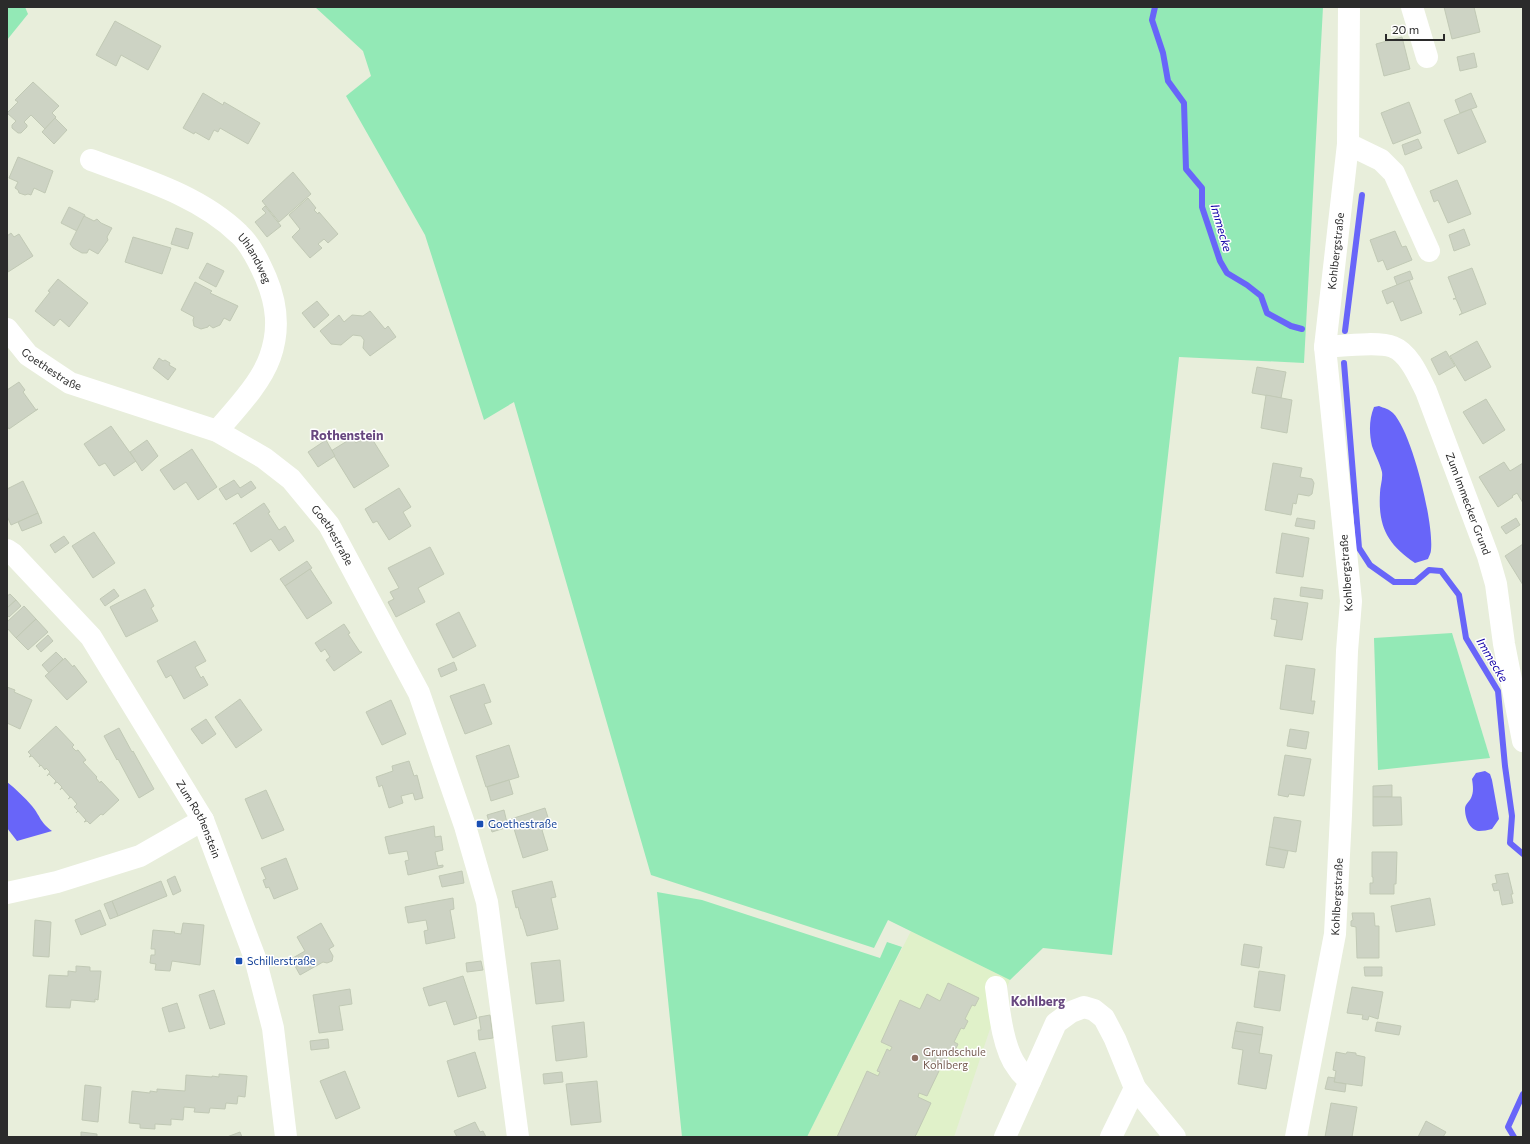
<svg xmlns="http://www.w3.org/2000/svg" width="1530" height="1144" font-family="Commissioner,sans-serif">
  <style>
    .education { fill: #e0f1c9 }
    .green { fill: #93e9b6 }
    .water { fill: #6865f9 }
    .lines { fill: none; stroke-linecap: round; stroke-linejoin: round }
    .stream { stroke: #6865f9; stroke-width: 6 }
    .building { fill: #cdd3c4; stroke: #c1c9b5 }
    .minor { stroke: #fff; stroke-width: 22 }
    .transit-dot { fill: #1a4fb4; stroke: #fff; stroke-width: 1.5 }
    .education-dot { fill: #8d6e63; stroke: #fff; stroke-width: 1.5 }
    .labels { text-anchor: middle; stroke-width: 3; stroke-linejoin: round; paint-order: stroke }
    .street-label { font-size: 11px; fill: #2b2b2b; stroke: #fff }
    .transit-label { font-size: 11px; fill: #164399; stroke: #fff; text-anchor: start }
    .education-label { font-size: 11px; fill: #785e54; stroke: #fff; text-anchor: start }
    .water-label { font-size: 12px; font-style: italic; fill: #1202a8; stroke: #fff }
    .quarter-label { font-size: 13px; font-weight: bold; fill: #67477f; stroke: #fff }
  </style>
  <rect width="100%" height="100%" fill="#e8eedb"/>
  <polygon class="education" points="911,931 1010,980 992,1023 954,1137 807,1137"/>
  <g class="green">
    <polygon points="7,7 25,7 28,14 7,40"/>
    <polygon points="315,7 1323,7 1304,363 1179,357 1112,955 1043,948 1010,980 888,920 874,948 651,875 514,402 484,420 425,235 346,96 371,76 363,51"/>
    <polygon points="1452,633 1490,758 1378,770 1374,638"/>
    <polygon points="657,892 702,900 880,958 887,942 902,947 807,1137 682,1137"/>
  </g>
  <g class="water">
    <path d="M1379,406C1384,408 1389,409 1393,413C1412,432 1434,523 1431,550C1431,553 1429,556 1428,559L1415,563C1387,544 1378,526 1380,493C1380,487 1383,479 1382,472C1380,463 1375,455 1372,446C1369,433 1369,419 1374,407Z"/>
    <path d="M1485,771L1490,774L1492,780L1499,819L1492,829C1488,830 1483,831 1479,831C1469,830 1465,817 1465,809C1465,804 1469,802 1471,798C1474,792 1473,786 1472,779L1476,773Z"/>
    <path d="M7,782C16,789 25,798 32,806C41,817 39,821 52,831L17,841L7,828Z"/>
  </g>
  <g class="lines">
    <g class="stream">
      <polyline points="1155,7 1152,20 1163,53 1168,81 1184,103 1186,169 1202,188 1202,207 1220,261 1227,273 1247,285 1261,296 1267,313 1291,326 1302,329"/>
      <polyline points="1345,331 1362,195"/>
      <polyline points="1344,363 1359,548 1370,565 1394,582 1415,582 1429,570 1441,571 1459,595 1466,638 1498,691 1505,766 1512,816 1510,843 1523,854"/>
      <polyline points="1514,1137 1508,1127 1523,1094"/>
    </g>
  </g>
  <g class="building">
    <polygon points="1444,7 1474,7 1480,32 1452,39"/>
    <polygon points="115,21 161,46 148,70 121,55 116,66 96,55"/>
    <polygon points="1402,37 1410,69 1384,76 1376,44"/>
    <polygon points="1474,53 1477,67 1460,71 1457,57"/>
    <polygon points="33,82 59,106 52,113 56,117 45,129 31,115 24,122 27,125 27,127 21,133 18,133 12,128 12,125 16,121 7,113 18,102 15,100"/>
    <polygon points="203,93 223,105 224,102 260,123 248,144 220,128 218,132 214,130 209,140 195,132 194,134 183,128"/>
    <polygon points="1471,93 1477,107 1460,113 1455,100"/>
    <polygon points="1409,102 1421,133 1393,144 1381,113"/>
    <polygon points="1471,109 1486,142 1458,154 1444,120"/>
    <polygon points="55,118 67,130 54,144 42,132"/>
    <polygon points="1418,139 1422,148 1405,155 1402,145"/>
    <polygon points="18,157 53,171 45,193 34,188 31,195 28,194 25,195 19,193 18,190 15,188 18,182 9,178"/>
    <polygon points="293,172 311,194 279,222 262,201"/>
    <polygon points="1457,180 1471,214 1448,223 1438,200 1434,202 1430,191"/>
    <polygon points="308,198 316,208 314,210 318,214 319,212 338,234 328,243 324,239 318,244 322,248 310,258 292,237 300,229 289,215"/>
    <polygon points="265,206 281,226 267,237 255,222 266,213 262,209"/>
    <polygon points="69,207 85,215 77,231 61,223"/>
    <polygon points="84,216 94,221 97,219 101,223 112,228 107,237 108,240 98,254 89,249 87,253 82,253 73,248 70,244"/>
    <polygon points="176,228 193,233 188,249 171,244"/>
    <polygon points="1464,229 1470,245 1454,251 1449,235"/>
    <polygon points="1395,231 1402,247 1406,246 1412,260 1387,270 1383,260 1378,262 1370,240"/>
    <polygon points="11,233 14,237 19,234 33,256 8,272 7,236"/>
    <polygon points="133,237 171,248 162,274 125,262"/>
    <polygon points="207,263 224,271 216,287 199,278"/>
    <polygon points="1472,268 1486,304 1459,315 1462,313 1456,299 1453,299 1456,298 1448,277"/>
    <polygon points="1410,271 1413,279 1397,285 1394,277"/>
    <polygon points="58,279 88,303 69,327 60,319 54,326 35,311 50,292 48,291"/>
    <polygon points="1409,280 1422,313 1401,321 1393,301 1387,304 1382,291"/>
    <polygon points="195,282 212,291 210,293 238,306 230,321 224,318 220,325 213,328 209,325 208,327 201,329 194,326 193,320 194,317 181,310"/>
    <polygon points="317,301 329,315 314,328 302,313"/>
    <polygon points="370,311 385,329 388,326 396,337 370,356 363,348 364,340 361,336 353,335 341,345 331,344 320,331 339,315 344,322 352,315 363,316"/>
    <polygon points="1477,341 1491,367 1465,381 1450,356"/>
    <polygon points="1446,351 1455,366 1439,375 1431,359"/>
    <polygon points="159,358 163,361 165,360 170,363 169,365 176,369 168,380 153,368"/>
    <polygon points="1257,367 1286,372 1281,398 1252,393"/>
    <polygon points="19,382 25,390 23,392 36,410 38,409 9,429 7,426 7,390"/>
    <polygon points="1266,395 1292,400 1287,433 1261,428"/>
    <polygon points="1486,399 1505,430 1483,444 1463,412"/>
    <polygon points="111,426 136,461 114,476 105,463 99,466 84,444"/>
    <polygon points="369,434 389,466 354,488 331,451 352,438 356,443"/>
    <polygon points="147,440 158,456 142,471 130,452"/>
    <polygon points="326,440 335,456 318,467 308,452"/>
    <polygon points="192,449 217,487 198,500 186,482 174,490 160,470"/>
    <polygon points="1504,462 1510,471 1523,463 1523,503 1517,493 1512,496 1513,497 1498,507 1479,477"/>
    <polygon points="1273,463 1302,468 1300,477 1312,479 1314,483 1312,494 1309,496 1298,494 1296,504 1293,503 1291,515 1265,510"/>
    <polygon points="234,480 240,488 251,481 256,488 241,498 238,493 226,500 219,489"/>
    <polygon points="23,481 38,513 11,525 7,516 7,489"/>
    <polygon points="399,488 411,507 403,512 411,526 389,540 377,521 373,523 365,509"/>
    <polygon points="264,503 270,512 268,513 279,530 285,526 294,541 279,551 271,539 251,552 235,523 233,524"/>
    <polygon points="38,513 42,523 22,531 18,522"/>
    <polygon points="1297,518 1315,521 1314,529 1295,526"/>
    <polygon points="1516,518 1520,525 1506,534 1501,527"/>
    <polygon points="94,532 115,563 93,578 72,546"/>
    <polygon points="1282,533 1309,538 1303,577 1276,573"/>
    <polygon points="64,536 69,543 55,553 50,545"/>
    <polygon points="1523,544 1523,585 1505,556"/>
    <polygon points="430,547 444,574 418,588 425,602 396,617 388,602 394,599 390,592 399,588 388,568"/>
    <polygon points="307,561 312,568 285,586 280,579"/>
    <polygon points="310,569 332,603 307,619 285,586"/>
    <polygon points="1301,587 1323,590 1322,599 1300,596"/>
    <polygon points="114,589 119,596 105,606 100,599"/>
    <polygon points="145,589 154,606 151,608 158,621 126,637 110,607"/>
    <polygon points="10,594 16,600 7,608 7,596"/>
    <polygon points="1274,598 1308,603 1302,640 1274,636 1277,620 1271,619"/>
    <polygon points="16,600 21,606 9,617 7,615 7,608"/>
    <polygon points="24,606 36,619 16,638 7,628 7,622"/>
    <polygon points="459,612 476,646 453,658 436,624"/>
    <polygon points="36,619 48,632 28,650 16,638"/>
    <polygon points="344,624 350,633 348,634 360,652 362,652 334,671 326,660 330,657 325,649 321,652 315,643"/>
    <polygon points="48,635 53,641 41,652 36,646"/>
    <polygon points="195,641 206,661 195,667 201,678 203,676 208,685 184,699 171,675 166,678 157,661"/>
    <polygon points="56,652 63,659 49,673 42,665"/>
    <polygon points="65,658 73,667 74,665 87,682 67,700 45,676"/>
    <polygon points="454,662 457,670 441,677 438,669"/>
    <polygon points="1286,665 1315,669 1311,701 1315,701 1313,714 1280,709"/>
    <polygon points="484,684 491,702 484,704 492,724 465,734 450,696"/>
    <polygon points="7,687 15,690 14,692 32,700 20,729 7,723"/>
    <polygon points="240,699 262,730 236,748 215,717"/>
    <polygon points="391,700 406,734 382,745 366,712"/>
    <polygon points="206,719 216,734 202,744 191,729"/>
    <polygon points="56,726 74,745 72,747 76,751 78,750 86,760 83,762 97,777 96,778 100,783 101,781 119,800 103,815 101,814 90,824 87,821 84,822 86,820 78,811 76,813 78,811 74,807 77,804 71,797 68,799 70,797 62,788 60,790 62,787 57,782 54,784 56,781 49,774 47,776 50,772 46,768 45,770 41,765 39,767 40,765 32,756 29,757 31,755 28,752"/>
    <polygon points="119,728 132,752 133,751 154,789 139,798 118,759 117,760 104,736"/>
    <polygon points="1290,729 1309,732 1306,749 1287,746"/>
    <polygon points="509,745 519,777 486,787 476,756"/>
    <polygon points="1285,755 1311,759 1304,796 1289,794 1288,797 1278,795"/>
    <polygon points="409,761 414,776 417,775 423,798 415,800 413,793 401,796 403,803 389,808 382,785 379,787 376,777 393,771 392,766"/>
    <polygon points="509,780 513,794 491,801 487,787"/>
    <polygon points="1392,785 1392,797 1373,797 1373,786"/>
    <polygon points="266,790 284,830 262,839 245,799"/>
    <polygon points="1373,797 1401,797 1402,825 1373,826"/>
    <polygon points="545,808 551,827 542,830 548,850 523,858 511,819"/>
    <polygon points="504,810 508,827 492,832 487,815"/>
    <polygon points="1274,817 1301,821 1296,852 1269,847"/>
    <polygon points="434,826 435,837 441,836 443,850 435,852 438,866 443,865 443,867 408,875 405,861 409,860 407,851 389,854 385,837"/>
    <polygon points="1269,847 1288,851 1284,868 1266,865"/>
    <polygon points="1372,852 1397,852 1396,884 1394,884 1394,894 1370,894 1370,883 1373,883 1373,877 1372,877"/>
    <polygon points="286,858 298,889 274,899 269,887 266,888 263,880 266,879 261,868"/>
    <polygon points="462,871 464,883 442,887 439,876"/>
    <polygon points="1508,873 1513,894 1511,894 1513,903 1502,905 1499,890 1494,891 1492,884 1497,883 1495,875"/>
    <polygon points="175,876 181,891 173,895 167,880"/>
    <polygon points="161,881 167,896 118,916 112,901"/>
    <polygon points="552,881 556,897 551,898 558,929 527,936 522,919 521,919 518,907 516,908 512,891"/>
    <polygon points="453,898 454,909 450,910 455,938 426,944 424,931 428,930 426,920 408,923 405,907"/>
    <polygon points="1430,898 1435,925 1396,932 1391,906"/>
    <polygon points="112,901 118,916 110,919 104,904"/>
    <polygon points="100,910 106,925 81,935 75,920"/>
    <polygon points="1352,913 1374,913 1375,926 1379,926 1379,958 1357,958 1356,927 1351,926 1351,921 1353,920"/>
    <polygon points="35,920 51,922 49,957 33,956"/>
    <polygon points="183,923 204,925 200,965 172,961 170,971 155,970 156,964 150,963 151,955 155,955 155,949 151,949 153,930 175,932 174,933 181,934"/>
    <polygon points="321,923 334,946 329,949 333,956 332,961 327,963 323,962 300,975 291,959 305,951 297,937"/>
    <polygon points="1244,944 1262,947 1259,968 1241,965"/>
    <polygon points="560,960 564,1001 536,1004 531,963"/>
    <polygon points="481,961 483,970 467,972 466,963"/>
    <polygon points="76,966 90,967 90,971 101,971 98,1000 95,999 95,1002 71,1000 70,1008 46,1007 49,975 68,976 68,971 76,972"/>
    <polygon points="1364,967 1382,967 1382,976 1365,976"/>
    <polygon points="1259,971 1285,975 1280,1011 1254,1007"/>
    <polygon points="463,976 477,1018 454,1025 446,1001 429,1006 423,988"/>
    <polygon points="948,983 979,998 975,1006 972,1005 965,1019 968,1021 964,1029 961,1028 954,1042 958,1044 954,1053 950,1051 943,1068 933,1063 932,1067 939,1071 927,1096 919,1093 918,1097 931,1103 916,1135 914,1137 837,1137 867,1071 878,1076 880,1072 877,1071 887,1049 890,1051 892,1047 881,1042 900,1000 920,1009 927,994 940,1001"/>
    <polygon points="1352,987 1383,992 1378,1019 1369,1016 1368,1020 1362,1019 1363,1015 1347,1013"/>
    <polygon points="350,989 352,1004 339,1006 343,1030 319,1033 313,995"/>
    <polygon points="214,990 225,1024 210,1029 199,995"/>
    <polygon points="177,1003 185,1028 169,1032 162,1008"/>
    <polygon points="490,1015 493,1038 479,1040 478,1030 481,1030 479,1017"/>
    <polygon points="584,1022 587,1057 556,1061 552,1026"/>
    <polygon points="1237,1022 1263,1027 1262,1035 1235,1031"/>
    <polygon points="1377,1022 1401,1026 1399,1035 1375,1031"/>
    <polygon points="1235,1031 1262,1035 1259,1053 1272,1055 1266,1089 1238,1084 1243,1050 1232,1048"/>
    <polygon points="328,1039 329,1048 311,1050 310,1041"/>
    <polygon points="475,1052 486,1088 458,1097 447,1061"/>
    <polygon points="1336,1052 1346,1054 1347,1052 1356,1053 1356,1055 1365,1057 1362,1086 1334,1082 1336,1071 1333,1070"/>
    <polygon points="345,1071 360,1108 336,1119 320,1081"/>
    <polygon points="562,1072 563,1082 544,1084 543,1074"/>
    <polygon points="219,1074 247,1076 245,1097 238,1096 237,1104 226,1103 225,1109 210,1108 209,1113 194,1112 195,1108 184,1107 183,1120 171,1119 171,1125 155,1124 155,1129 140,1128 140,1124 129,1123 132,1091 150,1093 150,1091 157,1092 157,1089 185,1091 186,1075 212,1077 212,1076 219,1077"/>
    <polygon points="1328,1077 1335,1078 1334,1082 1346,1084 1345,1092 1325,1089"/>
    <polygon points="597,1081 601,1122 571,1125 566,1084"/>
    <polygon points="85,1085 101,1087 98,1122 82,1120"/>
    <polygon points="1331,1103 1357,1107 1352,1137 1325,1137"/>
    <polygon points="1426,1121 1446,1132 1443,1137 1418,1137"/>
    <polygon points="475,1122 480,1132 483,1131 486,1137 457,1137 454,1131"/>
    <polygon points="81,1132 97,1134 97,1137 81,1137"/>
    <polygon points="240,1132 242,1137 227,1137"/>
  </g>
  <g class="lines">
    <g class="minor">
      <polyline points="1412,7 1427,57"/>
      <polyline points="1348,144 1381,160 1394,173 1429,251"/>
      <path id="s1" d="M91,160C142,179 199,195 239,234C251,245 259,262 266,278C277,304 280,329 270,357C261,383 235,410 217,431"/>
      <path id="s2" d="M7,329L28,355L70,383L217,431L264,458L291,479L329,525L419,693L465,826L487,902L518,1137"/>
      <path id="s3" d="M1325,347C1341,346 1379,341 1393,347C1409,353 1419,377 1426,391L1488,556L1496,584L1504,644L1523,741"/>
      <path id="s4" d="M7,550L13,554L91,637L203,820L255,958L273,1028L286,1137"/>
      <polyline points="7,893 57,882 140,856 203,820"/>
      <path d="M996,987C999,1010 1003,1049 1017,1067C1020,1072 1025,1077 1030,1081"/>
      <polyline points="1005,1137 1056,1023 1071,1012 1084,1007 1094,1010 1104,1018 1115,1039 1135,1088 1175,1137"/>
      <polyline points="1111,1137 1135,1088"/>
      <path id="s5" d="M1296,1137L1335,934L1341,815L1347,651L1351,601L1325,347L1348,144L1349,7"/>
    </g>
  </g>
  <g class="transit-dot">
    <rect x="476" y="820" width="8" height="8" rx="2"/>
    <rect x="235" y="957" width="8" height="8" rx="2"/>
  </g>
  <circle class="education-dot" cx="915" cy="1058" r="4"/>
  <g class="labels">
    <g class="street-label">
      <text dy="4" stroke="none"><textPath href="#s5" startOffset="892">Kohlbergstraße</textPath></text>
      <text dy="4" stroke="none"><textPath href="#s1" startOffset="196">Uhlandweg</textPath></text>
      <text dy="4" stroke="none"><textPath href="#s2" startOffset="61">Goethestraße</textPath></text>
      <text dy="4" stroke="none"><textPath href="#s3" startOffset="245">Zum Immecker Grund</textPath></text>
      <text dy="4" stroke="none"><textPath href="#s2" startOffset="397">Goethestraße</textPath></text>
      <text transform="translate(1346 573) rotate(-94)" y="4">Kohlbergstraße</text>
      <text dy="4" stroke="none"><textPath href="#s4" startOffset="333">Zum Rothenstein</textPath></text>
      <text dy="4" stroke="none"><textPath href="#s5" startOffset="244">Kohlbergstraße</textPath></text>
    </g>
    <g class="transit-label">
      <text x="488" y="828">Goethestraße</text>
      <text x="247" y="965">Schillerstraße</text>
    </g>
    <g class="education-label">
      <text x="923" y="1056">Grundschule<tspan x="923" dy="13">Kohlberg</tspan></text>
    </g>
    <g class="water-label">
      <text transform="translate(1221 228) rotate(74)" y="4">Immecke</text>
      <text transform="translate(1492 660) rotate(59)" y="4">Immecke</text>
    </g>
    <g class="quarter-label">
      <text x="347" y="440">Rothenstein</text>
      <text x="1038" y="1006">Kohlberg</text>
    </g>
  </g>
  <rect width="1530" height="1144" fill="none" stroke="#2b2b2b" stroke-width="16"/>
  <path d="M1386 34v6h58v-6" fill="none" stroke="#2b2b2b" stroke-width="2"/>
  <text x="1392" y="34" font-size="12" fill="#2b2b2b" stroke="#ffffff" stroke-width="3" paint-order="stroke">20 m</text>
</svg>
